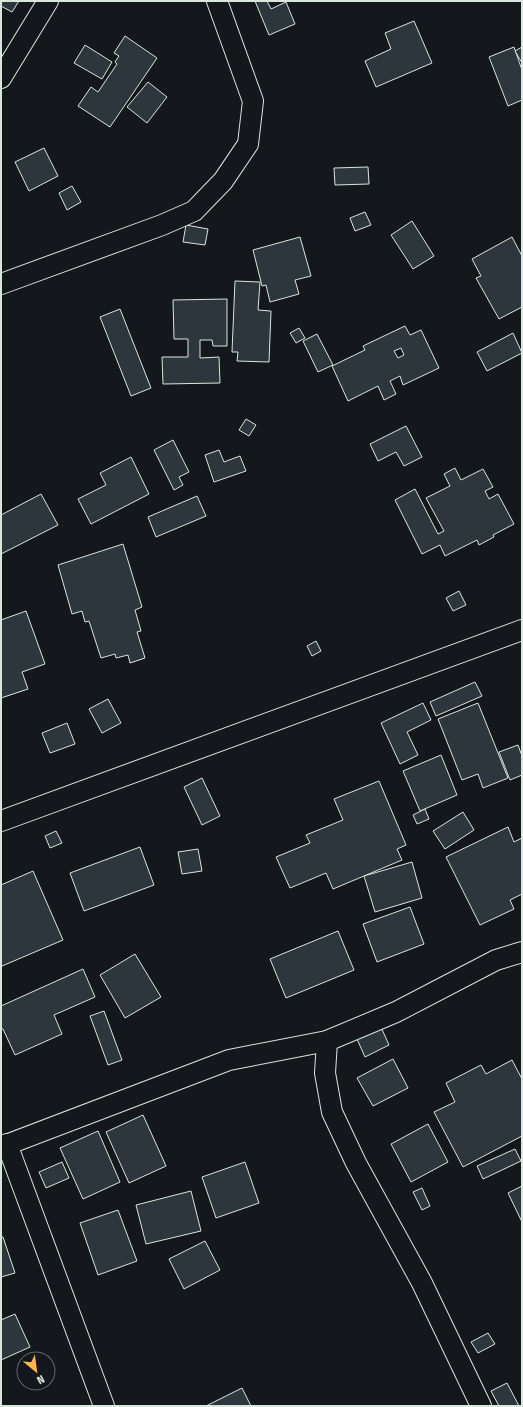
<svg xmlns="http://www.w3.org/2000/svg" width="523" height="1407" font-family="'Fira Sans Condensed',sans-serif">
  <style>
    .building { fill: #2c363c; stroke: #d8e6dc; fill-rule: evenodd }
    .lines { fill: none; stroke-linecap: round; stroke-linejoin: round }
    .minor-casing { stroke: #d8e6dc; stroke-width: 22 }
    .minor { stroke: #14181c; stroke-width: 20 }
  </style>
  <rect width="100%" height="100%" fill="#14181c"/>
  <g class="building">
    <polygon points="1,1 19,1 12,12 1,6"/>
    <polygon points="255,1 267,1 271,9 286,2 295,24 269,35"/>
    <polygon points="414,21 432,63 376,87 365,61 391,49 385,33"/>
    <polygon points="125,36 157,58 110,127 78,106 91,87 98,92 117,64 115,62 119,56 114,53"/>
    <polygon points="85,45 112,62 102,79 74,63"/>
    <polygon points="514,47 522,70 522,100 508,106 489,57"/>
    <polygon points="522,47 522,63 515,51"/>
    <polygon points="148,82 167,97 147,123 127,107"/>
    <polygon points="44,148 58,176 29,191 15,162"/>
    <polygon points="368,167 369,184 335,185 334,168"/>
    <polygon points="72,186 81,202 67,210 59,193"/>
    <polygon points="365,212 371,225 355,231 350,218"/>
    <polygon points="412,221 434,256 413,269 391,235"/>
    <polygon points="186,225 208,229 205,245 183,242"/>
    <polygon points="300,237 311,276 295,280 299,294 270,302 266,285 262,286 253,250"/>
    <polygon points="512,237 522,256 522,307 499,319 476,278 481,276 472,259"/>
    <polygon points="235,281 260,282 258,310 271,311 269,362 237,361 238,352 232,352"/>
    <polygon points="227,299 227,346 213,346 212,340 200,340 200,358 219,357 220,383 163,384 162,357 188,357 188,339 174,339 173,300"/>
    <polygon points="120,309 151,388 131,396 100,317"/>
    <path d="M405,326L410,335L421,330L439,368L403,385L400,376L390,381L396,394L384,400L378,386L348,401L332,366L365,350L363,346ZM401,348L404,355L398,358L394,351Z"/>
    <polygon points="299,328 305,338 296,343 290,333"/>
    <polygon points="513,333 522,353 487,371 477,352"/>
    <polygon points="317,334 333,365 318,372 303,341"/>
    <polygon points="246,419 256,425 249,436 239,430"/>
    <polygon points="406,426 422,457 404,466 396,452 378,461 370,444"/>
    <polygon points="173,440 189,472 179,477 183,485 174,490 154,450"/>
    <polygon points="219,450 224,462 240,456 246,471 214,482 205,455"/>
    <polygon points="131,457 149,494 91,524 78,499 106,485 100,473"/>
    <polygon points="455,468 461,480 483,469 493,487 485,491 489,499 498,494 514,524 493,535 494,537 479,545 477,540 445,556 440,545 422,554 395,500 415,489 438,534 444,531 426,498 450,486 444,474"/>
    <polygon points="41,494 58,525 1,554 1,515"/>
    <polygon points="197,496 206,516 156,537 148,517"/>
    <polygon points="123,544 142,607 135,610 141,631 137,632 145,658 130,663 128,655 116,658 115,654 101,658 89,621 85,622 82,611 72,614 58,565"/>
    <polygon points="459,591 466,605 453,611 446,598"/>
    <polygon points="26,611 45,664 22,672 28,689 1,698 1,620"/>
    <polygon points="316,641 321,651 312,656 307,646"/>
    <polygon points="475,682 482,696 436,716 430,702"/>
    <polygon points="108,699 121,723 102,733 89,709"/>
    <polygon points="423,703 431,720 407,732 418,755 400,764 381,723"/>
    <polygon points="478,703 508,778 483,788 478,774 462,780 438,719"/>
    <polygon points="67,723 75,744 50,753 42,733"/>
    <polygon points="518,745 522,756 522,775 510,780 499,752"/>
    <polygon points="441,755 457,795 420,811 403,771"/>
    <polygon points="202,778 220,816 202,825 184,787"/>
    <polygon points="379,781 406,845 397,849 402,860 333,889 326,873 290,888 276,857 310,843 306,835 343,820 334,799"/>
    <polygon points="425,809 429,819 417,824 413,815"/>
    <polygon points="463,812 474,830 445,849 433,831"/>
    <polygon points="508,827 514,842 522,838 522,894 510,900 514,909 480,925 446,857"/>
    <polygon points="56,831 62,843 50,848 45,836"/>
    <polygon points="140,847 154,885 84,911 70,873"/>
    <polygon points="198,849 202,871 182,874 178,852"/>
    <polygon points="412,862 422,898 375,912 364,876"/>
    <polygon points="33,871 63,940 2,966 1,963 1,885"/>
    <polygon points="410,907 424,944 377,962 363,924"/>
    <polygon points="338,931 354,970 286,998 270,959"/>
    <polygon points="135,954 161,997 125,1018 100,975"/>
    <polygon points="83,969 95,997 54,1015 62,1034 15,1055 3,1029 1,1029 1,1006"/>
    <polygon points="104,1011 122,1060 108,1065 90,1016"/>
    <polygon points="381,1027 389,1045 365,1057 357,1039"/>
    <polygon points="393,1059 408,1088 373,1106 357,1078"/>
    <polygon points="512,1060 522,1079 522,1136 463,1167 434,1112 455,1102 446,1083 481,1065 486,1074"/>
    <polygon points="143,1115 166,1166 129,1183 106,1132"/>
    <polygon points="428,1124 448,1162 411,1182 391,1144"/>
    <polygon points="98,1131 120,1182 83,1199 60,1148"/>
    <polygon points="515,1149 521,1161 483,1179 477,1166"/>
    <polygon points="62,1162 69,1178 46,1188 39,1172"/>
    <polygon points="245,1162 259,1203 216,1218 202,1177"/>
    <polygon points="522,1186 522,1222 508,1193"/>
    <polygon points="422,1188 430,1206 422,1210 413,1192"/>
    <polygon points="191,1191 201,1231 146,1244 136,1205"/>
    <polygon points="118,1210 137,1261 98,1275 80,1223"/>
    <polygon points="1,1237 3,1237 15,1273 1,1277"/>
    <polygon points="205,1241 220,1270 184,1289 169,1259"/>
    <polygon points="15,1314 30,1347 1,1360 1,1320"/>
    <polygon points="488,1333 495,1344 478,1353 471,1342"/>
    <polygon points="507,1383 519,1406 499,1406 491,1391"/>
    <polygon points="242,1388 251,1406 206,1406"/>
  </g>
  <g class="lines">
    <defs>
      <g id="minor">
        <polyline points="1,78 48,1"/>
        <polyline points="1,284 162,225 194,211 223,181 248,144 253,101 217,1"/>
        <polyline points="1,821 522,630"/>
        <polyline points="327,1041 325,1073 332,1112 356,1163 422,1283 481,1406"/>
        <polyline points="7,1144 104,1406"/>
        <polyline points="1,1147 229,1060 327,1041 396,1012 496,960 522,952"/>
      </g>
    </defs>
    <use href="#minor" class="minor-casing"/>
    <use href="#minor" class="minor"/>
  </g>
  <rect width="523" height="1407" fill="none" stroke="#d8e6dc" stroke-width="4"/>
  <g transform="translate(36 1371) rotate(151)"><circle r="19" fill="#14181c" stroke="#626a69"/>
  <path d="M0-3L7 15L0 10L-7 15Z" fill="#ffb74d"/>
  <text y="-6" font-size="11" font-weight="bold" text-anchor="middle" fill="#d8e6dc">N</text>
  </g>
</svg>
